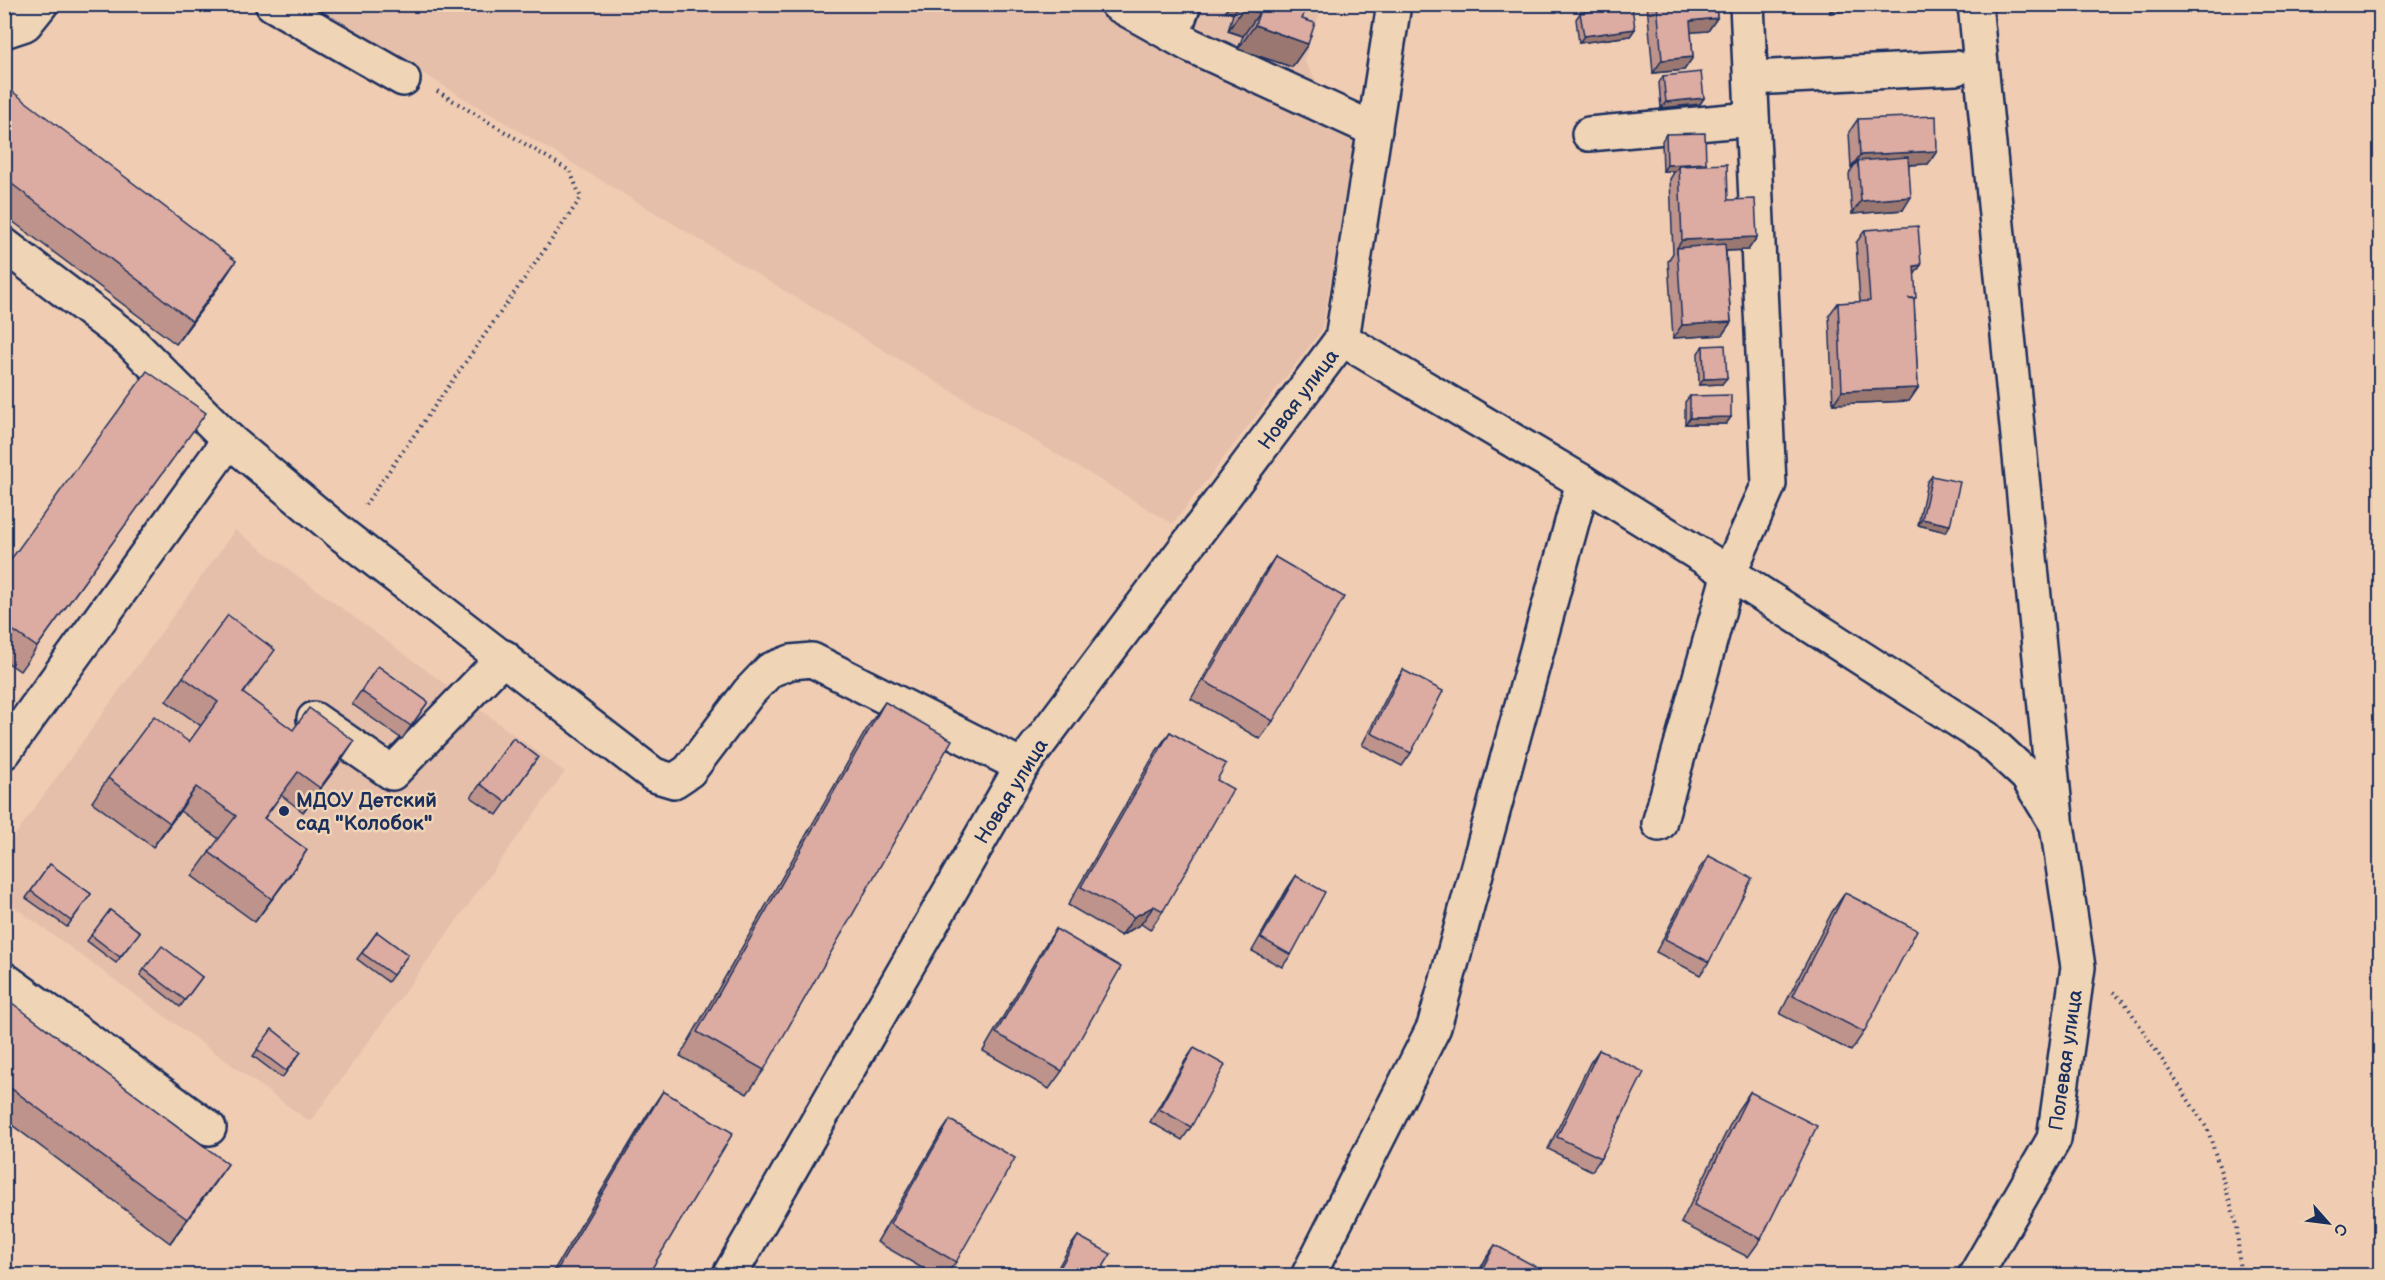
<svg xmlns="http://www.w3.org/2000/svg" width="2385" height="1280" font-family="'Balsamiq Sans',sans-serif">
  <style>
    .built { fill: #e6bfab }
    .lines { fill: none; stroke-linecap: round; stroke-linejoin: round }
    .minor-casing { stroke: #1b2f5e; stroke-width: 38 }
    .path { stroke: #1b2f5e; stroke-width: 4; stroke-dasharray: 1.5 4.5; stroke-linecap: butt }
    .minor { stroke: #efd4b6; stroke-width: 33 }
    .wall { fill: #bd938b; stroke: #1b2f5e; stroke-width: 1.5 }
    .shaded-wall { fill: #9a7871; stroke: #1b2f5e; stroke-width: 1.5 }
    .building { fill: #dcaba2; stroke: #1b2f5e; stroke-width: 1.5 }
    .poi-dot { fill: #1b2f5e; stroke: #efd4b6; stroke-width: 2 }
    .labels { text-anchor: middle; stroke-width: 5; stroke-linejoin: round; paint-order: stroke }
    .street-label { font-size: 20px; fill: #1b2f5e; stroke: #efd4b6 }
    .poi-label { font-size: 20px; font-weight: bold; fill: #1b2f5e; stroke: #efd4b6; text-anchor: start }
  </style>
  <rect width="100%" height="100%" fill="#f0ccb2"/>
  <filter id="ink" filterUnits="userSpaceOnUse"><feTurbulence type="fractalNoise" baseFrequency=".0167" numOctaves="2"/><feDisplacementMap in="SourceGraphic" scale="12" xChannelSelector="R" yChannelSelector="G"/><feConvolveMatrix kernelMatrix="1 2 1 2 8 2 1 2 1" color-interpolation-filters="sRGB"/></filter>
  <g filter="url(#ink)">
    <g class="built">
      <polygon points="309,5 1322,5 1304,60 1354,145 1322,330 1173,524"/>
      <polygon points="235,530 565,772 310,1122 5,900 5,849"/>
    </g>
    <g class="lines">
      <defs>
        <g id="minor">
          <polyline points="272,4 403,79"/>
          <polyline points="1117,4 1190,45 1375,130"/>
          <polyline points="1975,4 2056,818"/>
          <polyline points="4,31 25,24 41,4"/>
          <polyline points="1173,35 1184,4"/>
          <polyline points="1751,78 1956,68"/>
          <polyline points="1589,134 1752,119"/>
          <polyline points="4,245 128,339 229,440 344,536 654,775 674,781 689,771 749,692 770,670 791,662 812,660 1022,766"/>
          <polyline points="1342,339 1583,482 1729,573 1986,738 2027,776 2057,825 2078,967 2054,1139 1975,1276"/>
          <polyline points="314,719 392,773 504,657"/>
          <polyline points="4,752 229,440"/>
          <polyline points="1659,824 1729,573 1769,484 1747,4"/>
          <polyline points="4,979 209,1128"/>
          <polyline points="729,1276 1022,766 1342,339 1394,4"/>
          <polyline points="1308,1276 1434,1027 1583,482"/>
        </g>
      </defs>
      <use href="#minor" class="minor-casing"/>
      <g class="path">
        <polyline points="365,505 581,198 570,171 437,91"/>
        <polyline points="2113,992 2125,1003 2208,1130 2237,1225 2240,1276"/>
      </g>
      <use href="#minor" class="minor"/>
    </g>
    <g class="wall">
      <polygon points="1228,4 1307,4 1302,19 1308,44 1292,67 1238,49 1243,36 1228,31 1233,14 1226,11"/>
      <polygon points="1647,4 1716,4 1717,18 1708,31 1691,32 1693,57 1684,70 1653,73"/>
      <polygon points="1829,4 1866,4 1863,8 1830,13"/>
      <polygon points="1580,13 1635,29 1630,36 1579,43 1576,19"/>
      <polygon points="1663,76 1704,98 1700,104 1661,108 1659,83"/>
      <polygon points="5,86 220,285 176,344 4,215"/>
      <polygon points="1858,119 1937,151 1928,164 1909,165 1903,210 1852,214 1849,174 1853,167 1851,168 1849,132"/>
      <polygon points="1666,134 1706,163 1705,165 1728,200 1757,237 1748,250 1726,251 1731,322 1722,335 1673,338 1668,261 1673,253 1670,179 1675,171 1663,171 1662,141"/>
      <polygon points="1865,230 1921,265 1914,274 1914,300 1918,388 1909,401 1833,404 1829,315 1838,303 1860,302 1856,243"/>
      <polygon points="1703,346 1722,384 1699,385 1698,353"/>
      <polygon points="1690,396 1731,417 1726,424 1685,424 1685,402"/>
      <polygon points="189,436 20,671 4,660 4,569"/>
      <polygon points="1932,476 1946,532 1918,525 1927,482"/>
      <polygon points="1275,557 1273,721 1260,739 1191,699 1262,576"/>
      <polygon points="378,666 428,702 402,739 352,704"/>
      <polygon points="1403,670 1411,753 1402,766 1362,745 1394,683"/>
      <polygon points="258,673 243,694 338,765 303,812 281,795 264,819 307,850 255,922 192,876 219,839 180,811 153,847 92,802 108,778 189,742 201,726 166,701 183,677"/>
      <polygon points="885,702 764,1070 747,1094 680,1056 869,725"/>
      <polygon points="1170,732 1217,780 1163,911 1150,930 1141,924 1121,936 1068,905 1157,750"/>
      <polygon points="513,738 538,757 497,815 471,797"/>
      <polygon points="1709,856 1709,962 1700,975 1656,952 1700,868"/>
      <polygon points="50,864 91,894 67,927 26,898"/>
      <polygon points="1296,876 1291,955 1282,967 1252,951 1287,889"/>
      <polygon points="1845,893 1864,1032 1851,1051 1780,1014 1832,912"/>
      <polygon points="110,910 140,932 116,963 87,941"/>
      <polygon points="1056,929 1062,1071 1049,1089 983,1051 1043,948"/>
      <polygon points="377,932 408,955 388,982 357,959"/>
      <polygon points="144,969 202,977 180,1007 140,975"/>
      <polygon points="4,997 211,1188 170,1243 4,1119"/>
      <polygon points="272,1029 301,1052 282,1078 253,1056"/>
      <polygon points="1194,1048 1191,1127 1182,1140 1150,1122 1185,1061"/>
      <polygon points="1599,1050 1601,1158 1592,1171 1548,1149 1590,1063"/>
      <polygon points="663,1091 648,1275 551,1275 647,1115"/>
      <polygon points="1750,1092 1761,1239 1748,1257 1681,1223 1737,1111"/>
      <polygon points="950,1120 956,1262 946,1275 934,1275 877,1242 937,1139"/>
      <polygon points="1078,1236 1098,1275 1054,1275 1069,1248"/>
      <polygon points="1495,1245 1539,1275 1477,1275 1486,1258"/>
    </g>
    <g class="shaded-wall">
      <polygon points="1230,4 1240,4 1233,14 1226,11"/>
      <polygon points="1850,4 1866,4 1863,8 1830,13 1835,7"/>
      <polygon points="1244,7 1259,13 1243,36 1228,31"/>
      <polygon points="1717,18 1708,31 1681,33 1690,21"/>
      <polygon points="1255,25 1308,44 1292,67 1238,49"/>
      <polygon points="1635,29 1630,36 1579,43 1584,36"/>
      <polygon points="1693,57 1684,70 1653,73 1662,60"/>
      <polygon points="1704,98 1700,104 1661,108 1666,102"/>
      <polygon points="1937,151 1928,164 1858,167 1858,161 1853,167 1851,168 1860,155"/>
      <polygon points="1706,163 1701,170 1679,166 1675,171 1663,171 1667,165"/>
      <polygon points="1911,197 1903,210 1852,214 1861,201"/>
      <polygon points="1757,237 1748,250 1677,253 1677,248 1682,240"/>
      <polygon points="236,261 220,285 176,344 192,321"/>
      <polygon points="1921,265 1912,278 1914,266"/>
      <polygon points="1731,322 1722,335 1673,338 1682,325"/>
      <polygon points="1727,378 1722,384 1699,385 1704,379"/>
      <polygon points="1918,388 1909,401 1833,404 1842,391"/>
      <polygon points="1731,417 1726,424 1685,424 1690,418"/>
      <polygon points="1922,519 1950,525 1946,532 1918,525"/>
      <polygon points="354,741 338,765 303,812 320,788"/>
      <polygon points="196,787 180,811 153,847 170,823"/>
      <polygon points="307,850 291,874 255,922 272,899"/>
      <polygon points="1154,906 1141,924 1121,936 1134,917"/>
      <polygon points="228,1164 211,1188 170,1243 187,1219"/>
    </g>
    <g class="building">
      <polygon points="1245,4 1307,4 1302,19 1315,23 1308,44 1255,25 1259,13 1244,7"/>
      <polygon points="1657,4 1716,4 1717,18 1690,21 1693,57 1662,60"/>
      <polygon points="1835,4 1850,4 1835,7"/>
      <polygon points="1632,6 1635,29 1584,36 1580,13"/>
      <polygon points="1701,72 1704,98 1666,102 1663,76"/>
      <polygon points="5,86 236,261 192,321 4,178"/>
      <polygon points="1936,116 1937,151 1860,155 1858,119"/>
      <polygon points="1705,133 1706,163 1667,165 1666,134"/>
      <polygon points="1908,157 1911,197 1861,201 1858,161"/>
      <polygon points="1727,164 1728,200 1755,199 1757,237 1682,240 1679,166"/>
      <polygon points="1918,226 1921,265 1914,266 1916,298 1908,298 1914,299 1918,388 1842,391 1838,303 1870,301 1865,230"/>
      <polygon points="1725,244 1731,322 1682,325 1677,248"/>
      <polygon points="1725,345 1727,378 1704,379 1703,346"/>
      <polygon points="147,371 206,413 37,647 4,624 4,569"/>
      <polygon points="1731,395 1731,417 1690,418 1690,396"/>
      <polygon points="1932,476 1960,482 1950,525 1922,519"/>
      <polygon points="1275,557 1344,597 1273,721 1204,681"/>
      <polygon points="228,615 275,650 243,693 293,730 309,708 354,741 320,788 298,772 264,818 307,850 272,899 209,852 236,816 196,787 170,823 108,778 154,716 189,742 218,702 183,677"/>
      <polygon points="378,666 428,702 411,726 361,691"/>
      <polygon points="1403,670 1443,691 1411,753 1371,733"/>
      <polygon points="885,702 952,740 764,1070 697,1032"/>
      <polygon points="1170,732 1226,764 1217,780 1233,789 1163,911 1154,906 1134,917 1081,887"/>
      <polygon points="513,738 538,757 506,802 480,784"/>
      <polygon points="1709,856 1752,878 1709,962 1665,939"/>
      <polygon points="50,864 91,894 71,921 31,891"/>
      <polygon points="1296,876 1325,892 1291,955 1261,938"/>
      <polygon points="1845,893 1917,930 1864,1032 1793,996"/>
      <polygon points="110,910 140,932 120,957 91,935"/>
      <polygon points="1056,929 1121,967 1062,1071 996,1033"/>
      <polygon points="377,932 408,955 393,975 362,953"/>
      <polygon points="162,946 202,977 185,1000 144,969"/>
      <polygon points="4,997 228,1164 187,1219 4,1083"/>
      <polygon points="272,1029 301,1052 286,1071 257,1049"/>
      <polygon points="1194,1048 1225,1065 1191,1127 1159,1109"/>
      <polygon points="1599,1050 1644,1072 1601,1158 1557,1137"/>
      <polygon points="663,1091 733,1133 648,1275 554,1275"/>
      <polygon points="1750,1092 1817,1126 1761,1239 1694,1205"/>
      <polygon points="950,1120 1015,1158 956,1262 890,1224"/>
      <polygon points="1078,1236 1111,1254 1098,1275 1056,1275"/>
      <polygon points="1495,1245 1542,1270 1539,1275 1479,1275"/>
    </g>
  </g>
  <circle class="poi-dot" cx="284" cy="811" r="6"/>
  <g class="labels">
    <g class="street-label">
      <text transform="translate(1298 399) rotate(-53)" y="7">Новая улица</text>
      <text transform="translate(1011 791) rotate(-58)" y="7">Новая улица</text>
      <text transform="translate(2065 1060) rotate(-82)" y="7">Полевая улица</text>
    </g>
    <g class="poi-label">
      <text x="296" y="807">МДОУ Детский<tspan x="296" dy="23">сад "Колобок"</tspan></text>
    </g>
  </g>
  <rect width="2385" height="1280" fill="none" stroke="#efd4b6" stroke-width="24"/>
  <rect x="12" y="12" width="2361" height="1256" fill="none" stroke="#1b2f5e" stroke-width="2" filter="url(#ink)"/>
  <g transform="translate(2328 1223) rotate(118)" stroke="#efd4b6" stroke-width="4.5" paint-order="stroke">
  <path d="M0-4.5L10 22L0 15L-10 22Z" fill="#1b2f5e"/>
  <text y="-9" font-size="16" font-weight="bold" text-anchor="middle" fill="#1b2f5e">С</text>
  </g>
</svg>
